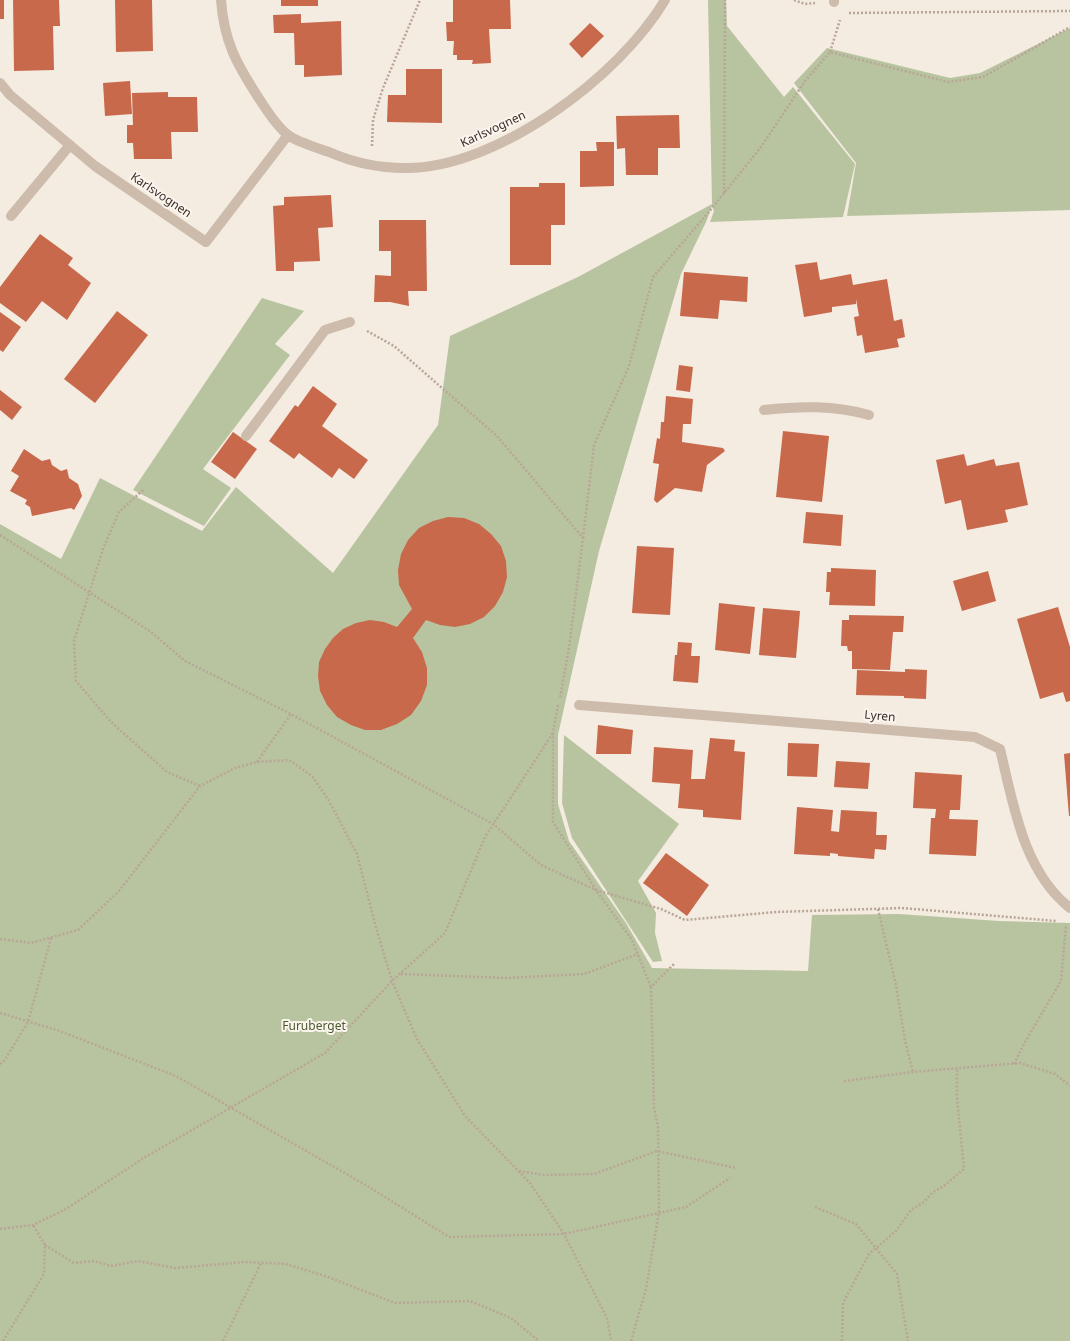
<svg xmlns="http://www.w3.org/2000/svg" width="1070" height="1341" font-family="'Noto Sans',sans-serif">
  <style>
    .green { fill: #b8c4a0 }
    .building { fill: #c8694b }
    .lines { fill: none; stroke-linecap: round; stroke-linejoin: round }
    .path { stroke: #b9a596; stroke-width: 2.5; stroke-dasharray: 2 2; stroke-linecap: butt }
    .service { stroke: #cdbbac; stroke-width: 10 }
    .minor { stroke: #cdbbac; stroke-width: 10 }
    .labels { text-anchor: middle; stroke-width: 4; stroke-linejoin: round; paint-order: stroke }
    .street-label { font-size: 12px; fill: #3b302b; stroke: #fbf5ee }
    .park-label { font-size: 12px; fill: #4a5a2e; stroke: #fbf5ee }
  </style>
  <rect width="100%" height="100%" fill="#f4ebe1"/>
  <g class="green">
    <polygon points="708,0 726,0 727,26 784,97 793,87 855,164 843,217 710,222 714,211 712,206 706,222 681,274 599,551 558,735 558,804 569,841 626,923 652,968 808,971 812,915 899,914 999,921 1070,923 1070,1341 0,1341 0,524 61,559 100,478 202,531 236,487 333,573 438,425 450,336 578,277 712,204"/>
    <polygon points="1070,28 1070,210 847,216 856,163 794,83 827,48 950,78 980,73"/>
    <polygon points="262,298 304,311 275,344 290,355 203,469 231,488 204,526 133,490"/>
    <polygon points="564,735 679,824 638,881 656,913 655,933 662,961 653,962 572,838 562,803"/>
  </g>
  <g class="building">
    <rect x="0" y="0" width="4" height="19"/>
    <polygon points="13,0 59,0 60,26 53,26 54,70 14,71"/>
    <polygon points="115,0 152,0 153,51 116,52"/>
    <rect x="281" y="0" width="37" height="6"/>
    <polygon points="453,0 510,0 511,29 489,29 491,63 472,64 473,60 457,60 457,55 453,55 454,41 447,41 446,22 453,22"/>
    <polygon points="301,14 301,23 341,21 342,75 304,77 304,65 295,65 294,33 274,33 273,15"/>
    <polygon points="590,23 604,36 582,58 569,44"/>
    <polygon points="406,69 442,69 442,123 387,122 388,95 406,95"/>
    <polygon points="130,81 132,114 105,116 103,83"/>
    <polygon points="168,92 168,97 197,97 198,132 171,132 172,159 134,159 133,143 127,143 127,125 133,125 132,93"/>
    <polygon points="679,115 680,148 658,148 658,175 626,175 625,148 617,149 616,116"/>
    <polygon points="596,142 614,142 614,186 580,187 580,151 597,151"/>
    <polygon points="539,183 565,183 565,225 551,225 551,265 510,265 510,187 539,187"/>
    <polygon points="331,195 333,227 318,228 320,261 294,262 294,271 276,271 273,206 284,205 284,197"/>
    <polygon points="379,220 426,220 427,291 408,291 409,306 390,302 374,302 375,275 391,276 391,251 379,251"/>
    <polygon points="40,234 73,258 68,265 91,283 67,320 42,301 26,322 0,303 0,287"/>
    <polygon points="817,262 820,280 851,274 853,285 887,279 894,321 902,319 905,337 897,339 899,347 865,353 862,335 857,336 854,317 859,316 856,299 856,304 832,307 832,312 804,317 795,265"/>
    <polygon points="684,272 748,277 747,302 720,300 718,319 680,316"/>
    <polygon points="117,311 148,335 95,403 64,379"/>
    <polygon points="0,312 21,327 3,352 0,350"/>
    <polygon points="679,365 693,367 690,392 676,390"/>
    <polygon points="313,386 337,404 322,426 368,460 354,479 339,468 332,478 299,453 294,459 269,441 295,405 298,407"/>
    <polygon points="0,390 22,407 12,420 0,410"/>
    <polygon points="666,396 693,399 691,424 683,424 682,442 723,448 725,451 707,465 702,492 675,488 657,503 654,500 659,464 653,463 657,438 660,439 661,422 664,422"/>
    <polygon points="783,431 829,436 822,502 776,497"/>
    <polygon points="233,432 257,449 235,479 211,462"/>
    <polygon points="24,449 42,461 50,459 52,465 61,471 67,469 69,478 78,484 82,496 74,510 71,508 32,516 30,507 25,504 27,500 10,491 19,476 11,471"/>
    <polygon points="964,454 967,466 994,459 996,466 1019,462 1028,505 1005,510 1008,522 967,530 961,500 945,504 936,460"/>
    <polygon points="806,512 843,515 841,546 803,543"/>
    <polygon points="448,517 464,518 479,524 491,534 501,546 506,561 507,577 503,592 495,606 484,617 470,624 455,627 440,625 426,620 413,638 422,652 427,668 427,685 421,701 411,715 397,724 381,730 365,730 351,725 337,717 327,705 320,691 318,676 319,662 325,649 333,638 343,629 356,623 370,620 384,622 397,627 412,609 399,585 398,570 401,554 408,540 419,528 433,521"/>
    <polygon points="637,546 674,548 670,615 632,613"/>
    <polygon points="831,568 876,570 875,606 829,605 830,592 826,592 827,572 831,572"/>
    <polygon points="988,571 996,601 962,611 953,581"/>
    <polygon points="719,603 755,607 750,654 715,650"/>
    <polygon points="1058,607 1070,647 1070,701 1066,702 1063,692 1040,699 1017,619"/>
    <polygon points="763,608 800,611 796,658 759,655"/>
    <polygon points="849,615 904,616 903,632 893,632 890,670 852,669 852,651 848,651 847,646 841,646 842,620 849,620"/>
    <polygon points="678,642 692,643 691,656 700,656 698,683 673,681 675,655 677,655"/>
    <polygon points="905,669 927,670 926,699 904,698 904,696 856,695 857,670 905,672"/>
    <polygon points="598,725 633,730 631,754 596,754"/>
    <polygon points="710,738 735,740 734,751 745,752 741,820 703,817 703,810 678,808 680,784 652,782 654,747 693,750 691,779 705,779"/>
    <polygon points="788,743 819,744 817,777 787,776"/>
    <polygon points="1070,753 1070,816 1069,816 1064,754"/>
    <polygon points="836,761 870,763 868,789 834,787"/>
    <polygon points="915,772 962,775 960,810 950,810 949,819 978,820 976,856 929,854 931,818 935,818 936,809 913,808"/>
    <polygon points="797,807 833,810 831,831 839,832 841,810 877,812 876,835 887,835 886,850 875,849 874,859 838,856 838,854 830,853 830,856 794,854"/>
    <polygon points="666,853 709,885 687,916 643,883"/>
  </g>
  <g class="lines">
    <g class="path">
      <polyline points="794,0 805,4 815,3"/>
      <polyline points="849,13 1070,11"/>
      <polyline points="830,52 840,20"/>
      <polyline points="372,146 373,120 383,88 420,0"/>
      <polyline points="724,193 725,0"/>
      <polyline points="367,331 394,346 497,436 583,538 569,648 560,698"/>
      <polyline points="143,490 119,512 103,549 74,641 76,681 111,722 167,772 200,786"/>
      <polyline points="0,535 151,632 185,661 291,714"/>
      <polyline points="583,538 594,445 629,366 653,277 708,213 761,147 805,81 830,52 948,82 983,77 1070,27"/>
      <polyline points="558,705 553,732 553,822 596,890 632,940 651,987"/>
      <polyline points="257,762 291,714 493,824 541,865 596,890 661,909 685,920 776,912 902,908 1056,921"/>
      <polyline points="878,909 896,985 905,1041 913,1072"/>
      <polyline points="0,939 31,943 78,930 119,891 200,786 235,768 257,762 289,760 312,776 328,799 357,854 377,931 392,981 417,1039 465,1116 530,1183 564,1234 607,1318 611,1341"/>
      <polyline points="401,974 506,978 584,974 638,954"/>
      <polyline points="0,1013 57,1030 176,1076 369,1187 449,1237 564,1234 686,1207 730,1178"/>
      <polyline points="0,1064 4,1061 28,1022 51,938"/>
      <polyline points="1014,1064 1025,1042 1061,981 1066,925"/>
      <polyline points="844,1081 913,1072 1020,1063 1055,1074 1070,1086"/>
      <polyline points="519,1171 544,1175 594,1174 657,1151 736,1168"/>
      <polyline points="815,1207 856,1224 897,1274 908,1341"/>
      <polyline points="0,1229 33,1225 66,1209 142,1159 325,1053 392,981 445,933 485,837 553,733"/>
      <polyline points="45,1245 74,1263 94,1261 111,1266 138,1261 175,1268 245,1262 286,1264 328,1277 395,1303 470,1301 511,1318 539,1341"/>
      <polyline points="3,1341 44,1274 45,1245 33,1225"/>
      <polyline points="223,1341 261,1263"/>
      <polyline points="631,1341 646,1289 659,1212 658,1126 654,1108 651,987 675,963"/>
      <polyline points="842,1341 843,1303 869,1254 896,1231 911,1210 924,1202 933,1192 944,1186 964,1169 957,1098 957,1069"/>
    </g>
    <g class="service">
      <polyline points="834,0 834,2"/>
      <polyline points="11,216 70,145"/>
      <path d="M764,410C799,406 834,405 869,415"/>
      <polyline points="246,436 325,330 350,322"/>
    </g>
    <g class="minor">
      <path d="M221,0C224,41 236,63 258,97C266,109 276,126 288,135C297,142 318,148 329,152C354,163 378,168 405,168C497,169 620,76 665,0"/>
      <polyline points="0,83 10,95 95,166 206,242 288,135"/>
      <path d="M579,705L975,737L1000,749C1013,803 1023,871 1070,908"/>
    </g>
  </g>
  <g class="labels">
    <g class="street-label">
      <text transform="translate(493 129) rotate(-25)" y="4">Karlsvognen</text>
      <text transform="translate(161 195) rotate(34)" y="4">Karlsvognen</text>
      <text transform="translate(880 716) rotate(5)" y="4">Lyren</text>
    </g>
    <g class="park-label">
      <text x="314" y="1030">Furuberget</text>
    </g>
  </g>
</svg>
